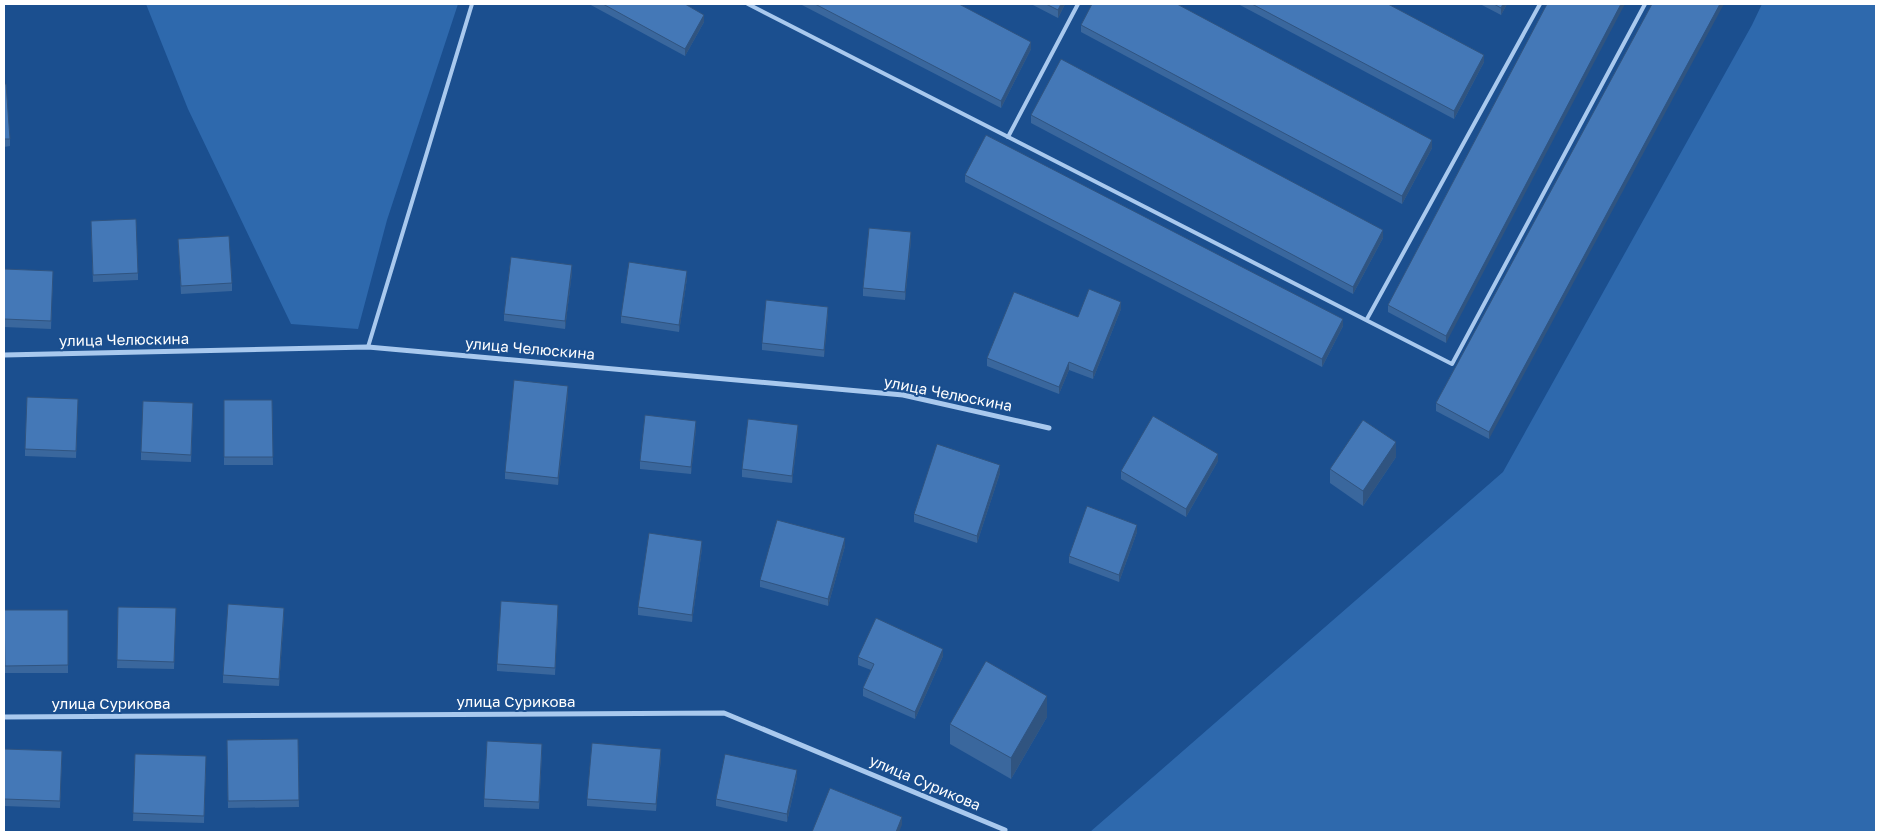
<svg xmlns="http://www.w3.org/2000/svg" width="1880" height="836" font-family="'Golos Text',sans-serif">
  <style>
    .green { fill: #2e69ad }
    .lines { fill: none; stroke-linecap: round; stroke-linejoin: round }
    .lane { stroke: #a9c9ee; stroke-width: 4 }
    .street { stroke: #a9c9ee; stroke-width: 5 }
    .wall { fill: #3a679d }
    .shaded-wall { fill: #305480 }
    .building { fill: #4478b7; stroke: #305480 }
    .labels { text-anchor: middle; stroke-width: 4; stroke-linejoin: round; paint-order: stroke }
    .street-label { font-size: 15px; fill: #fff; stroke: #1b4f8f }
  </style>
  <rect width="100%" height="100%" fill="#1b4f8f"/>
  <g class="green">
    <polygon points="146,4 458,4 387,220 358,329 291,324 188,109"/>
    <polygon points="1762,4 1876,4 1876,832 1090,832 1503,472 1752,25"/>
  </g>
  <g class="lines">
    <g class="lane">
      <polyline points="748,4 1452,364 1645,4"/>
      <polyline points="1008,137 1078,4"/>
      <polyline points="1367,319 1540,4"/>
      <polyline points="368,347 472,4"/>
    </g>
    <g class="street">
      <polyline points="4,355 368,347 903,395 1049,428"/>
      <polyline points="4,717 724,713 1005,830"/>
    </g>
  </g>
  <g class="wall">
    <polygon points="288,4 321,4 288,6"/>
    <polygon points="589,4 685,4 704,22 685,56"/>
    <polygon points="800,4 959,4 1031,49 1001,108"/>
    <polygon points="1031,4 1065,4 1058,18"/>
    <polygon points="1238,4 1388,4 1484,62 1454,119"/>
    <polygon points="1480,4 1507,4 1501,15"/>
    <polygon points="1547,4 1446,343 1388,312 1388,305"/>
    <polygon points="1652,4 1489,439 1436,411 1436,403"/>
    <polygon points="1081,25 1432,148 1402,204 1081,32"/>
    <polygon points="4,84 10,139 10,146 4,147"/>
    <polygon points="1031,115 1383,238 1353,294 1031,123"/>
    <polygon points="965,175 1343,326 1322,367 965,182"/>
    <polygon points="91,229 138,273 138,280 93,282"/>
    <polygon points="178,239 232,283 232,291 181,294"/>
    <polygon points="911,240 905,300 863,296 863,288"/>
    <polygon points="4,269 53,271 51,329 4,327"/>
    <polygon points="572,272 565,329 504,321 504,314"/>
    <polygon points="687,278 679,332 621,323 621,316"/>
    <polygon points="1121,309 1093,379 1069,370 1059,394 987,366 987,358 1078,317"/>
    <polygon points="828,314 824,357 762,350 762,343"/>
    <polygon points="568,394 558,485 505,479 505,472"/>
    <polygon points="78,399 76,458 25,456 25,449"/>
    <polygon points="224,400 272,400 273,465 224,465"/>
    <polygon points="193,411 191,462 141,460 141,452"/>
    <polygon points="696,428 691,474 640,469 640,461"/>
    <polygon points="798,432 792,483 742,477 742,469"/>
    <polygon points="1396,457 1363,506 1330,483 1330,469"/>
    <polygon points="1218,461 1186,517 1121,479 1121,471"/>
    <polygon points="1000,473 977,543 914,522 914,514"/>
    <polygon points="1137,532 1119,582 1069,563 1069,556"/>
    <polygon points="845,546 828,606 760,587 760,580"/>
    <polygon points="702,548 692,622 638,615 638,607"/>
    <polygon points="118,607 176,608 174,669 117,668"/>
    <polygon points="4,610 68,610 68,673 5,673"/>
    <polygon points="558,612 555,675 497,671 497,664"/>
    <polygon points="284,616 279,686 223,683 223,675"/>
    <polygon points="943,656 915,719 863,696 863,688 871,670 858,665 858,657"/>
    <polygon points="1047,717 1011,779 950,744 950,724"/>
    <polygon points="298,739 299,807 228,808 227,740"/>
    <polygon points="4,749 62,751 60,808 4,806"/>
    <polygon points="542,752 539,809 484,807 484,799"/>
    <polygon points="135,754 206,756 204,823 133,821"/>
    <polygon points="661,757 656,811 587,806 587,799"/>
    <polygon points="797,777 787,822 716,806 716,799"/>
  </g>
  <g class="shaded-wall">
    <polygon points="1061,4 1065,4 1058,18 1058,10"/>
    <polygon points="1503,4 1507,4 1501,15 1501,8"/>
    <polygon points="1621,4 1625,4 1446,343 1446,336"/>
    <polygon points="1720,4 1724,4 1489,439 1489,432"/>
    <polygon points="704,15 704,22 685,56 685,49"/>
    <polygon points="1031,42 1031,49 1001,108 1001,101"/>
    <polygon points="1484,55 1484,62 1454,119 1454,111"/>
    <polygon points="1432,140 1432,148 1402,204 1402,196"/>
    <polygon points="1383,230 1383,238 1353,294 1353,287"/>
    <polygon points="911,232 911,240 905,300 905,292"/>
    <polygon points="572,265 572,272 565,329 565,321"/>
    <polygon points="687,271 687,278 679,332 679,325"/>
    <polygon points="1121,302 1121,309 1093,379 1093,372"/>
    <polygon points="828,307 828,314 824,357 824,350"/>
    <polygon points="1343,319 1343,326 1322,367 1322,359"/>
    <polygon points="1069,362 1069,370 1059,394 1059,387"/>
    <polygon points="568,386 568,394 558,485 558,478"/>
    <polygon points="696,421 696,428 691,474 691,467"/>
    <polygon points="798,425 798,432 792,483 792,476"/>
    <polygon points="1396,442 1396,457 1363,506 1363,491"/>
    <polygon points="1218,454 1218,461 1186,517 1186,509"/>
    <polygon points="1000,465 1000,473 977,543 977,536"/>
    <polygon points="1137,525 1137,532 1119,582 1119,575"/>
    <polygon points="845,538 845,546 828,606 828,599"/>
    <polygon points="702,541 702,548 692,622 692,615"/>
    <polygon points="284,608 284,616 279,686 279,679"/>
    <polygon points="943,649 943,656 915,719 915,712"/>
    <polygon points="1047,696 1047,717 1011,779 1011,758"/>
    <polygon points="661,749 661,757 656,811 656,804"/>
    <polygon points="797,770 797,777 787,822 787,814"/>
    <polygon points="902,817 902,825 899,832 896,832"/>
  </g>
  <g class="building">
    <polygon points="603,4 685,4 704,15 685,49"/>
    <polygon points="815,4 959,4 1031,42 1001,101"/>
    <polygon points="1046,4 1061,4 1058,10"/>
    <polygon points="1092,4 1177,4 1432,140 1402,196 1081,25"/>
    <polygon points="1252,4 1388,4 1484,55 1454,111"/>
    <polygon points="1494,4 1503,4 1501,8"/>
    <polygon points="1547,4 1621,4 1446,336 1388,305"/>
    <polygon points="1652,4 1720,4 1489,432 1436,403"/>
    <polygon points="1061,59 1383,230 1353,287 1031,115"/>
    <polygon points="4,84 6,84 10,139 4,139"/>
    <polygon points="986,135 1343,319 1322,359 965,175"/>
    <polygon points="136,219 138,273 93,275 91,221"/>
    <polygon points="869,228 911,232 905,292 863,288"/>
    <polygon points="229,236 232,283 181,286 178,239"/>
    <polygon points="511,257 572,265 565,321 504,314"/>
    <polygon points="629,262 687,271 679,325 621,316"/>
    <polygon points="4,269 53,271 51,321 4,319"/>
    <polygon points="1089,289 1121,302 1093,372 1069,362 1059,387 987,358 1014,292 1078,317"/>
    <polygon points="766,300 828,307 824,350 762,343"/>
    <polygon points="514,380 568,386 558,478 505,472"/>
    <polygon points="27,397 78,399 76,451 25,449"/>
    <polygon points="224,400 272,400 273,457 224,457"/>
    <polygon points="143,401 193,403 191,455 141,452"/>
    <polygon points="645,415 696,421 691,467 640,461"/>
    <polygon points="1153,416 1218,454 1186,509 1121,471"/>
    <polygon points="748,419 798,425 792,476 742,469"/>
    <polygon points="1363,420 1396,442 1363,491 1330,469"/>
    <polygon points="937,444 1000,465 977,536 914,514"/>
    <polygon points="1087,506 1137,525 1119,575 1069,556"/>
    <polygon points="777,520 845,538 828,599 760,580"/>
    <polygon points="649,533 702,541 692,615 638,607"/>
    <polygon points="501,601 558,605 555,668 497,664"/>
    <polygon points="228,604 284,608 279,679 223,675"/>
    <polygon points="118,607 176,608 174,662 117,660"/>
    <polygon points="4,610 68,610 68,665 5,666"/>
    <polygon points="876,618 943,649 915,712 863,688 874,664 858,657"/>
    <polygon points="986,661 1047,696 1011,758 950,724"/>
    <polygon points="298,739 299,800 228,801 227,740"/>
    <polygon points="487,741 542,744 539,802 484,799"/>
    <polygon points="592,743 661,749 656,804 587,799"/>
    <polygon points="4,749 62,751 60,801 4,799"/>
    <polygon points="135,754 206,756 204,816 133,813"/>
    <polygon points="725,754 797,770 787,814 716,799"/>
    <polygon points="830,788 902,817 896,832 812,832"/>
  </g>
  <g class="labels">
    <g class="street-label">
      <text transform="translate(124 340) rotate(-1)" y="5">улица Челюскина</text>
      <text transform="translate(530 349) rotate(5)" y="5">улица Челюскина</text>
      <text transform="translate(948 394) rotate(11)" y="5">улица Челюскина</text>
      <text x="516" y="707">улица Сурикова</text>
      <text x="111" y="709">улица Сурикова</text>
      <text transform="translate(925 783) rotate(23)" y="5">улица Сурикова</text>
    </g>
  </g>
  <rect width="1880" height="836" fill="none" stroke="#ffffff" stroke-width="10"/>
</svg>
